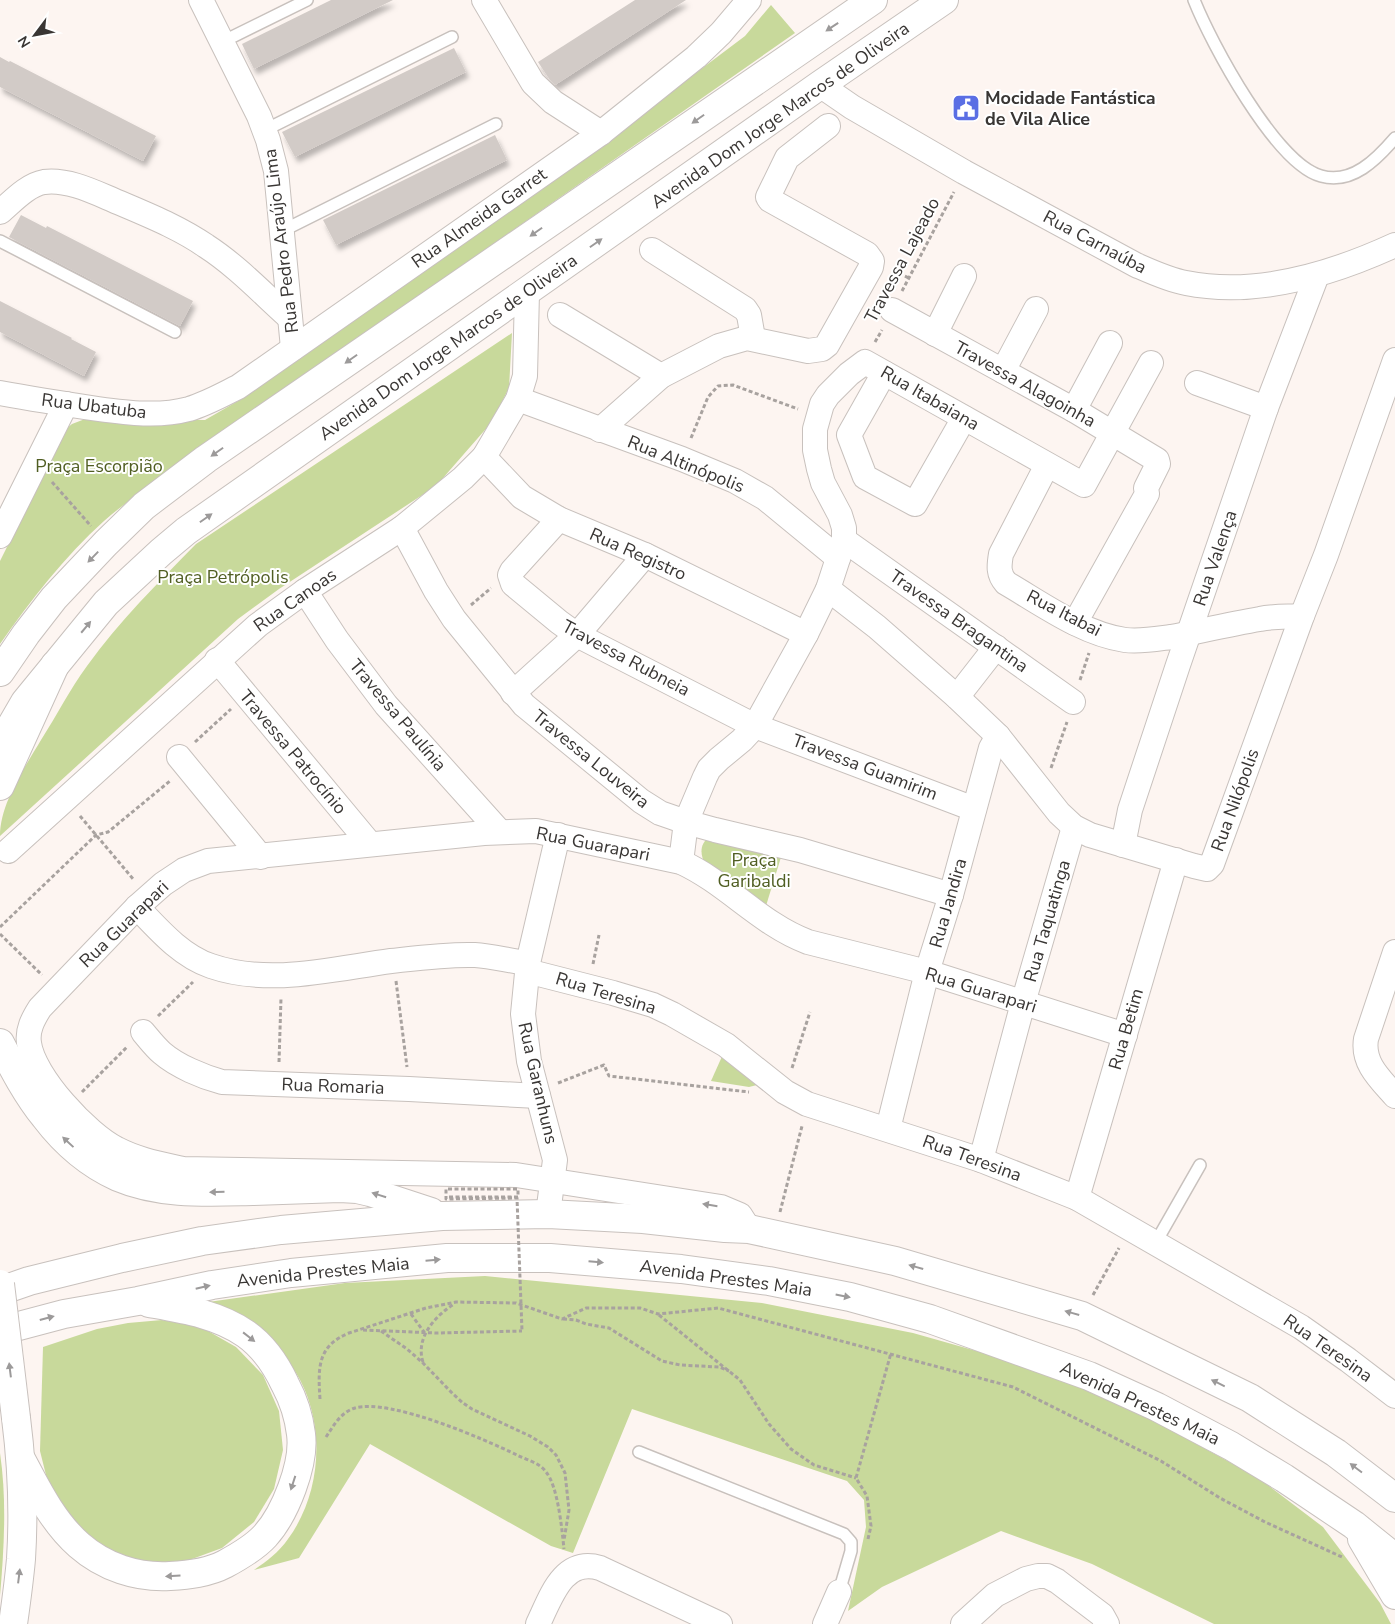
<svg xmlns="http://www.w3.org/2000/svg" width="1395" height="1624" font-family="'Nunito Sans',sans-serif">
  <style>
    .green { fill: #c8d99b }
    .building { fill: #d2cbc7; filter: url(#shadow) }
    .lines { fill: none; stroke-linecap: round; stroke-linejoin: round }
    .service-casing { stroke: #c8c1bd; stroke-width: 14 }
    .minor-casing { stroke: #c8c1bd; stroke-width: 26 }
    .secondary-casing { stroke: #c8c1bd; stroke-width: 30 }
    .trunk-casing { stroke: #c8c1bd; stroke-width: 30 }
    .path { stroke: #a8a29f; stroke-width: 3; stroke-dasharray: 4 2.5; stroke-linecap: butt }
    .service { stroke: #fff; stroke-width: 11 }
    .minor { stroke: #fff; stroke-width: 24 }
    .secondary { stroke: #fff; stroke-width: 28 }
    .trunk { stroke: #fff; stroke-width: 28 }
    .secondary-bridge-casing { stroke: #c8c1bd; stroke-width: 30; stroke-linecap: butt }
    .path-bridge { stroke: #a8a29f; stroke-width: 3; stroke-dasharray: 4 2.5; stroke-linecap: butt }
    .secondary-bridge { stroke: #fff; stroke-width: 28 }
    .oneway { fill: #9c9a9a }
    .labels { text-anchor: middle; stroke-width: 4; stroke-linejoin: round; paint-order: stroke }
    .poi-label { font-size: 18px; font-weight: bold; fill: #393634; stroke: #fff; text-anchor: start }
    .street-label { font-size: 18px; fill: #393634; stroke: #fff }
    .park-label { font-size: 18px; fill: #505e22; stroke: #fff }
  </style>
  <defs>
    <filter id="shadow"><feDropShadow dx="3" dy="5.5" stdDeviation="2.5" flood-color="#0004"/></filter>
  </defs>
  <rect width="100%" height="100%" fill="#fdf5f1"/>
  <g class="green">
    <path d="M771,5L795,33L149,485C134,497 119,508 104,521C64,557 31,600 0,644V561L66,429L72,424L85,419L205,420L245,397L327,336L611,137L745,36Z"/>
    <path d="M512,333L509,388L491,423L436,486L279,589L238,619L0,836C0,803 25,767 41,740C57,715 70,689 87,666C119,621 158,583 196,544Z"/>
    <path d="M709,837L782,854L765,909L706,866C700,855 699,845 709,837Z"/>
    <polygon points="724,1052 759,1082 757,1085 749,1087 711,1081"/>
    <path d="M485,1276L762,1303L913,1333L1079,1380L1257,1477L1323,1527L1380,1603L1391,1624H1214L1092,1564L1001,1531L882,1587L848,1611L866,1527L864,1500L847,1481L632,1409L573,1553L551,1546L370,1444L299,1558L254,1570C267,1561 279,1552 288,1539C325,1489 327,1410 287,1360C281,1353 269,1348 262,1343C241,1330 221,1317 201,1303L345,1283Z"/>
    <polygon points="162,1320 201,1327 236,1347 263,1375 279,1411 283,1450 274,1489 254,1522 222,1548 184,1562 144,1563 105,1549 73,1525 50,1491 40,1451 43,1347 97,1329 128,1323"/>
    <path d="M0,1453C7,1500 4,1549 0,1596Z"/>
  </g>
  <g class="building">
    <polygon points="331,0 393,0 254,69 242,44"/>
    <polygon points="635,0 686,0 555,85 550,80 538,62"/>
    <polygon points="454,48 466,72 295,157 282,132"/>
    <polygon points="0,57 9,62 10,61 156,136 143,161 0,87"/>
    <polygon points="495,135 507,160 336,245 323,220"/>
    <polygon points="21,215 46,228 47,226 193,301 180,326 9,237"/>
    <polygon points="0,301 72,338 71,339 96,352 84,376 0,332"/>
  </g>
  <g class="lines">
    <defs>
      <g id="service">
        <path d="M1194,0C1211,43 1276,164 1321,176C1352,185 1377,159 1395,138"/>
        <polyline points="222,42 307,0"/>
        <polyline points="265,130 452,37"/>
        <polyline points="282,231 496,124"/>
        <polyline points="0,241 175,332"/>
        <polyline points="1156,1242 1200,1165"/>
        <polyline points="639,1452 844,1534 851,1542 851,1551 839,1592"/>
      </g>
      <g id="minor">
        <polyline points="201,0 259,116 268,140 276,171 293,348"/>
        <polyline points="484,0 533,83 553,102 601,133"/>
        <path d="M820,85L852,107L964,172L1136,265C1152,272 1169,280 1186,283C1256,297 1332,274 1395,245"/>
        <path d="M0,212C12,202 27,185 44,182C67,179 92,191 113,200C145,214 177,226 206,246C237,266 263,294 290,318"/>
        <polyline points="652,250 745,309 749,315 753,338"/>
        <polyline points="892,310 1074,410 1157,460 1158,464 1146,488 1147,494 1075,623"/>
        <polyline points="560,315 661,376"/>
        <polyline points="935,334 964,276"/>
        <polyline points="1003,371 1036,309"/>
        <polyline points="884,373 849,435 865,477 915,504 964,418"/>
        <polyline points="1197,383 1266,408"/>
        <path d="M0,393C33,399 65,404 98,409C128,413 159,417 189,409C206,404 222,395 238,387L601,133L696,57L721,33L749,0"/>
        <polyline points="518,399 682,459 735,481 765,498 838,558"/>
        <polyline points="1074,410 1110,343"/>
        <polyline points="600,430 661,376 719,346 747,338 808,351 822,349 827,345 871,267 872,261 867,254 770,200 768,197 787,158 828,126"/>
        <polyline points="484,457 522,497 559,519 645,555 806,634"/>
        <path d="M1047,465L1001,554C999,566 998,574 1006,583C1042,604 1083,634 1125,640C1140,642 1156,639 1171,637C1201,631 1230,624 1260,619C1274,616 1288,617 1302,616"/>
        <polyline points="559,519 512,571 510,575 513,584 559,622 577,635 755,726 974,809"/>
        <polyline points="402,528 436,591 454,619 524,705 641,801 660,813 686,822 715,830 800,850 951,895"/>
        <polyline points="0,536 66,404"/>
        <polyline points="844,540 1073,702"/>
        <polyline points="828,589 877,627 957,697 998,736 1059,813 1074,827 1090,835 1194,866 1207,869 1212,864 1302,616 1326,555 1395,360"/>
        <polyline points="305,591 337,640 386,705 500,832"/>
        <polyline points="217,660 370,844"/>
        <polyline points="513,693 577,635 645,555"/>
        <polyline points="957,697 996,647"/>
        <polyline points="179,757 261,857"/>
        <polyline points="1123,845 1130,810 1178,665 1266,408 1317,275"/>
        <polyline points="8,851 258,625 305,591 402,528 463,478 484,457 518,399 525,376 527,292"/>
        <polyline points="681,862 686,822 705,777 709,769 719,759 742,740 755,726 806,634 828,589 844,540 844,528 840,515 823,483 819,469 815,450 815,429 822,404 828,395 849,374 865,362 1084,485 1151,363"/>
        <path d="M137,907C158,929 181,956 211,966C269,986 332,969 391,961C418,958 448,954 475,955C492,956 510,961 528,963"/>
        <path d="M1395,952L1366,1039C1362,1063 1380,1079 1395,1096"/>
        <polyline points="527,971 613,993 653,1005 672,1014 726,1045 785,1092 807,1104 981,1160 1077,1198 1301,1327 1348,1360 1395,1396"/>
        <path d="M143,1032C149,1039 155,1047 162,1053C177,1066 203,1077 222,1082L409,1089L538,1096"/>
        <polyline points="888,1129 927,972 951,895 991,748 998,736"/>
        <polyline points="981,1160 1023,1003 1074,827"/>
        <polyline points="1077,1198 1176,860"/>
        <polyline points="548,1214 555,1160 529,1061 523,1014 528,963 558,835"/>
        <path d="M749,1229L740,1215L721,1207L516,1175L183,1169C161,1164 138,1160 117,1149C88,1135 33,1076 29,1043C27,1030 33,1019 40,1008L137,907L163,884L184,870L208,861L484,833L536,831L681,862C727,883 760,924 808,942L927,972L1125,1035"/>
        <path d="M538,1624C551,1597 563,1557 600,1568L720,1624"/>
        <polyline points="825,1624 839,1592"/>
        <polyline points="963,1624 995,1595 1026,1579 1038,1576 1047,1576 1057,1581 1102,1615 1107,1624"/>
      </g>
      <g id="secondary">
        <polyline points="0,672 26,634 54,598 106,543 144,506 206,459 873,0"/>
        <polyline points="0,745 25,702 106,603 161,552 186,531 820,85 944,0"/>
        <path d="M13,1624C16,1603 19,1581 21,1559C24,1512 22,1465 16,1418"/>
      </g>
      <g id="trunk">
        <polyline points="0,786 55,665"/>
        <path d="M0,1043C13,1068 27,1095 45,1117C64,1142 89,1164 118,1177C160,1195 208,1192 253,1191C282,1190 311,1189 340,1188L357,1189L370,1192L431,1212"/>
        <polyline points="0,1291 29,1281 122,1258 202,1241 281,1230 442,1216 548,1214 643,1219 725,1228 749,1229 895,1261 1082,1316 1250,1398 1336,1453 1395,1498"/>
        <polyline points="0,1331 64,1314 138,1301 212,1285 291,1273 447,1258 550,1258 681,1269 769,1281 850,1297 930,1319 1089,1376 1157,1407 1231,1446 1284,1478 1354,1525 1395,1558"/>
        <path d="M22,1461C38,1491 53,1522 79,1545C104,1567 137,1578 170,1576C188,1575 208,1573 225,1564C238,1557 255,1547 265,1536C285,1514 305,1464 301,1434C299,1417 293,1399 285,1384C276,1365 263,1346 246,1334C217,1314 183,1309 149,1303"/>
        <polyline points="1362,1539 1395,1595"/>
      </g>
    </defs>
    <use href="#service" class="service-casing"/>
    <use href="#minor" class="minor-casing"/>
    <use href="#secondary" class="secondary-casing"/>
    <use href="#trunk" class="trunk-casing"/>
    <g class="path">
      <polyline points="893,271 909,278"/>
      <polyline points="902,291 954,192"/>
      <polyline points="875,342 882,330"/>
      <polyline points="691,438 708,397 718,386 733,385 798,409"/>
      <polyline points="52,482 91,526"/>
      <polyline points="471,605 491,588"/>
      <polyline points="1080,680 1089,653"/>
      <polyline points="195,742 231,709"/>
      <polyline points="1051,768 1067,722"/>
      <polyline points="80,816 134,880"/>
      <polyline points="0,927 96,835 108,832 170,781"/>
      <polyline points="0,934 42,975"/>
      <polyline points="593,964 599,935"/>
      <polyline points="396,981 407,1067"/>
      <polyline points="158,1016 193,982"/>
      <polyline points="279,1062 281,998"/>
      <polyline points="792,1068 810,1012"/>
      <polyline points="558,1083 604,1065 609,1076 749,1092"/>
      <polyline points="82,1092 127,1047"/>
      <polyline points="780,1212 802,1126"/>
      <polyline points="1093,1295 1119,1248"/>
      <polyline points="411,1314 424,1332"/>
      <polyline points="659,1315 740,1380 769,1424 791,1449 814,1465 856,1478"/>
      <polyline points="563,1319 576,1320 586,1324 609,1328 662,1361 680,1365 719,1367 729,1371"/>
      <polyline points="363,1330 436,1333 522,1331"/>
      <polyline points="381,1331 407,1349 423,1363 453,1394 463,1403 472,1409 530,1436 548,1447 556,1455 565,1473 569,1510 564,1540"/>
      <path d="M423,1362C415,1338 435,1316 454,1304"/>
      <path d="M320,1399C318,1368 317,1346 349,1333L426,1308L456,1302L516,1303L562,1319L586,1308H640L658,1314L718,1308L1013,1387L1161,1461L1220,1498L1265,1522L1342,1557"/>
      <path d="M326,1437C334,1425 341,1412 355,1408C390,1398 484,1439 517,1455C527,1460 540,1463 546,1472C558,1486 562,1530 564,1549"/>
      <polyline points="868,1539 871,1526 867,1496 856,1478 891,1353"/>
    </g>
    <use href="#service" class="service"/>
    <use href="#minor" class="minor"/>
    <use href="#secondary" class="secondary"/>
    <use href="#trunk" class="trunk"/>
    <defs>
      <polyline id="secondary-bridge" points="0,1284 16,1418"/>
    </defs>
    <use href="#secondary-bridge" class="secondary-bridge-casing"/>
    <polyline class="path-bridge" points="449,1197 518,1197 518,1189 446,1189 446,1199 517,1198 522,1331"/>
    <use href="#secondary-bridge" class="secondary-bridge"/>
  </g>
  <defs><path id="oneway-solid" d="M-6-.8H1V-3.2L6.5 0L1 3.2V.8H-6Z" transform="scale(1.25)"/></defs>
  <g class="oneway">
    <use href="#oneway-solid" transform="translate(832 27) rotate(146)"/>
    <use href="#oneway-solid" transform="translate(698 119) rotate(145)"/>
    <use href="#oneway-solid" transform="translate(536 232) rotate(145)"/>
    <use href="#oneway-solid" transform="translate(596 243) rotate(-35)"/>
    <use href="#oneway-solid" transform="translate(351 359) rotate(145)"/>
    <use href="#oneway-solid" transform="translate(217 452) rotate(145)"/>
    <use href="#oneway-solid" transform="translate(206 518) rotate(-35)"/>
    <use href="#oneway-solid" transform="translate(93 557) rotate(134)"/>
    <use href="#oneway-solid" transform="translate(86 627) rotate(-50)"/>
    <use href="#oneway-solid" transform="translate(68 1142) rotate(-137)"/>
    <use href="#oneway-solid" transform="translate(217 1192) rotate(179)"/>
    <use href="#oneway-solid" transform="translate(379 1195) rotate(-162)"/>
    <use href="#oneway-solid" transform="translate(710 1205) rotate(-171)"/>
    <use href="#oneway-solid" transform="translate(433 1260) rotate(-5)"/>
    <use href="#oneway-solid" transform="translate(596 1262) rotate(5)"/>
    <use href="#oneway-solid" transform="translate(916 1267) rotate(-164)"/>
    <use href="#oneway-solid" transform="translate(203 1287) rotate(-13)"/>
    <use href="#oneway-solid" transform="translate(843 1296) rotate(11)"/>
    <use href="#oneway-solid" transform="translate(1072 1313) rotate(-164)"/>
    <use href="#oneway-solid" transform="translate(47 1318) rotate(-15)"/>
    <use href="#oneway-solid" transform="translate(249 1337) rotate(38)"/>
    <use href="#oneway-solid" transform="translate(10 1370) rotate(-97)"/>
    <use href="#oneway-solid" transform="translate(1218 1383) rotate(-154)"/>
    <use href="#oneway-solid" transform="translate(1356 1468) rotate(-143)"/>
    <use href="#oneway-solid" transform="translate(293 1483) rotate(108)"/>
    <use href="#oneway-solid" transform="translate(19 1576) rotate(-83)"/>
    <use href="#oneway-solid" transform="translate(173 1576) rotate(177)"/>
  </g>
  <defs>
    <symbol id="civic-square" viewBox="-11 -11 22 22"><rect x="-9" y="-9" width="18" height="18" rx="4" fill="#5a6ee4" stroke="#fff"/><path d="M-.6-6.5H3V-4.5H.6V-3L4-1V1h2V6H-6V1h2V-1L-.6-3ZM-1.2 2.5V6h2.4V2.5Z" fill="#fff"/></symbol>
  </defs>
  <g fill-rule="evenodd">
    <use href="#civic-square" x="950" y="92" width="32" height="32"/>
  </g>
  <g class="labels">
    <g class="poi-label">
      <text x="985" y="104">Mocidade Fantástica<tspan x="985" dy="21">de Vila Alice</tspan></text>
    </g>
    <g class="street-label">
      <text transform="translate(780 115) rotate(-35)" y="6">Avenida Dom Jorge Marcos de Oliveira</text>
      <text transform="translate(479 218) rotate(-35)" y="6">Rua Almeida Garret</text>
      <text transform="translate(281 241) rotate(-97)" y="6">Rua Pedro Araújo Lima</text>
      <text transform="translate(1095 242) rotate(28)" y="6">Rua Carnaúba</text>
      <text transform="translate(902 260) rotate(-62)" y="6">Travessa Lajeado</text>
      <text transform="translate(448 347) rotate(-35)" y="6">Avenida Dom Jorge Marcos de Oliveira</text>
      <text transform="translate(1025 384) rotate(29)" y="6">Travessa Alagoinha</text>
      <text transform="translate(930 398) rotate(30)" y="6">Rua Itabaiana</text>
      <text transform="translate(94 406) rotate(7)" y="6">Rua Ubatuba</text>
      <text transform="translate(686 464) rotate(22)" y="6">Rua Altinópolis</text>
      <text transform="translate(638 554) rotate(24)" y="6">Rua Registro</text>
      <text transform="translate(1215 558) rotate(-71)" y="6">Rua Valença</text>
      <text transform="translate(295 600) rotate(-35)" y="6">Rua Canoas</text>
      <text transform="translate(1064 613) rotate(27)" y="6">Rua Itabai</text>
      <text transform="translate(959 621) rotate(35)" y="6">Travessa Bragantina</text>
      <text transform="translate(626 658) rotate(28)" y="6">Travessa Rubneia</text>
      <text transform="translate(398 715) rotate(50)" y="6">Travessa Paulínia</text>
      <text transform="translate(293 752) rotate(50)" y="6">Travessa Patrocínio</text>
      <text transform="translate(591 759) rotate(39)" y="6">Travessa Louveira</text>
      <text transform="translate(865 767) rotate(21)" y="6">Travessa Guamirim</text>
      <text transform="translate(1235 800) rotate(-70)" y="6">Rua Nilópolis</text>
      <text transform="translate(593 844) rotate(11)" y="6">Rua Guarapari</text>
      <text transform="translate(948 903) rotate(-74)" y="6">Rua Jandira</text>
      <text transform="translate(1047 921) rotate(-74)" y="6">Rua Taquatinga</text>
      <text transform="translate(124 924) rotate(-44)" y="6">Rua Guarapari</text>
      <text transform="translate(981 990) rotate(17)" y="6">Rua Guarapari</text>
      <text transform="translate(606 993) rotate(17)" y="6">Rua Teresina</text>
      <text transform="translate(1126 1029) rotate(-74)" y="6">Rua Betim</text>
      <text transform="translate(538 1083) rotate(77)" y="6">Rua Garanhuns</text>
      <text transform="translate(333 1086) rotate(2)" y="6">Rua Romaria</text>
      <text transform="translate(972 1158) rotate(20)" y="6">Rua Teresina</text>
      <text transform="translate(323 1272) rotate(-6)" y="6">Avenida Prestes Maia</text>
      <text transform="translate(726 1278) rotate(8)" y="6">Avenida Prestes Maia</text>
      <text transform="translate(1328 1348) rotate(35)" y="6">Rua Teresina</text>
      <text transform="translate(1140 1403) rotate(25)" y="6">Avenida Prestes Maia</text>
    </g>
    <g class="park-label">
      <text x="99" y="472">Praça Escorpião</text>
      <text x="223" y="583">Praça Petrópolis</text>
      <text x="754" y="866">Praça<tspan x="754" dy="21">Garibaldi</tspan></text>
    </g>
  </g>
  <g transform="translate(35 35) rotate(238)" stroke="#ffffff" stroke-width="4" paint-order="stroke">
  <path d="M0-4L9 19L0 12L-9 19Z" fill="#393634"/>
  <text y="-8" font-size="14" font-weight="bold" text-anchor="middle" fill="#393634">N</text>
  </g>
</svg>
